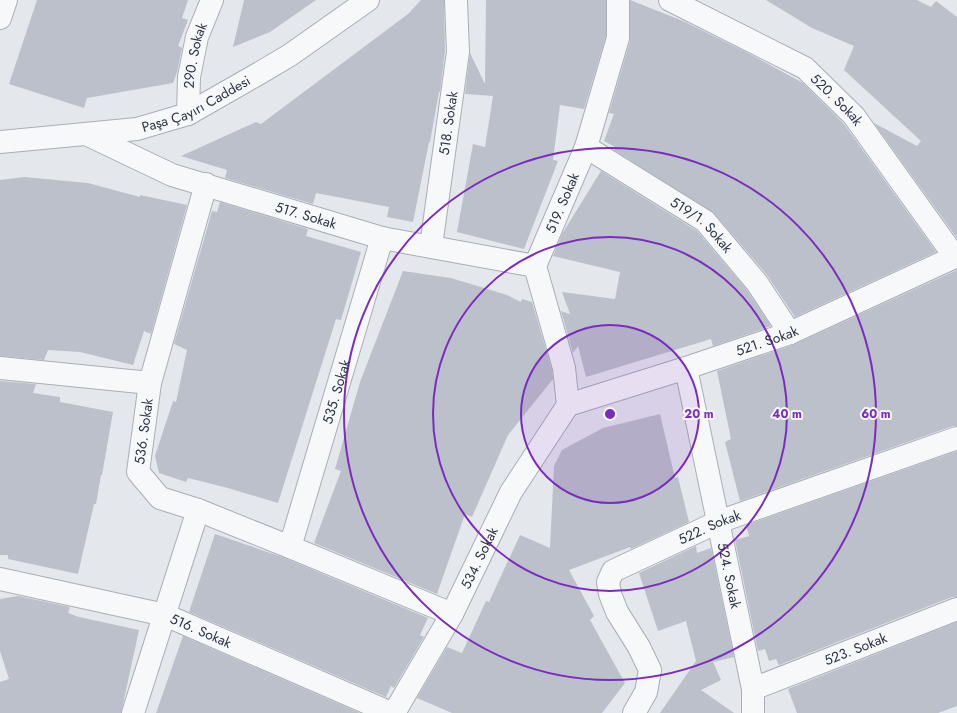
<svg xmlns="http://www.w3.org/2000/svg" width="957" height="713" font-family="Jost,sans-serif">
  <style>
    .building { fill: #bbc0ca }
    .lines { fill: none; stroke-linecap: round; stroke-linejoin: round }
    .minor-casing { stroke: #a9aeb7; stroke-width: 24 }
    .tertiary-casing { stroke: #a9aeb7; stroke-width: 24 }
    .minor { stroke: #f7f8fa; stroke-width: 22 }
    .tertiary { stroke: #f7f8fa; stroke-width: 22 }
    .ring { fill: none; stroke: #7b2cbf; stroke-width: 2 }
    .labels { text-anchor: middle; stroke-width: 4; stroke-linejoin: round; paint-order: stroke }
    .street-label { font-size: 14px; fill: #2b3445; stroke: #f4f6f9 }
    .centre { fill: #7b2cbf; stroke: #f4f6f9; stroke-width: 2 }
    .ring-label { font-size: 12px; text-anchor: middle; font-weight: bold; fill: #7b2cbf; stroke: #f4f6f9; stroke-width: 4; stroke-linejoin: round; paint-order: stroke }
  </style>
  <rect width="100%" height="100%" fill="#e4e7ec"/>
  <g class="building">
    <polygon points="37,0 188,0 182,18 188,20 178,46 182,48 177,72 173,83 87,98 84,108 9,84"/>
    <polygon points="244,0 316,0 270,32 233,47"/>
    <polygon points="421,0 444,0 445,51 440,92 439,92 430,142 429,142 413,222 387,217 389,207 316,193 313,204 225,178 227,170 181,156 256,122 261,124 408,14"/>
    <polygon points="486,0 606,0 606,36 584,109 560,105 553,160 558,161 524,249 457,232 473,144 485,147 493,96 465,94 470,53 485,84"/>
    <polygon points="630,0 683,21 748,53 803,83 844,124 936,252 795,317 767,275 714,213 614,150 615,147 604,141 614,114 609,113 630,41"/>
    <polygon points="766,0 917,0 931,7 936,1 957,17 957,238 874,123 917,146 921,141 844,70 854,46 812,28"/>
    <polygon points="601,171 697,231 747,290 771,326 713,346 711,339 586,377 578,346 573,353 561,311 570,314 562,292 615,299 620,272 553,256 562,234"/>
    <polygon points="24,177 88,183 140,197 140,195 187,205 151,334 144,331 133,365 80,352 48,350 44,360 0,356 0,180"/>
    <polygon points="220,202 308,229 306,236 361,252 341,320 336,319 278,503 228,488 188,478 186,482 159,473 155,456 173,401 176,402 187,350 174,344 212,211 217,212"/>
    <polygon points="957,270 957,426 953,426 740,501 725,442 731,439 717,371 795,344"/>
    <polygon points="403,271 451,278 507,295 521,302 522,299 532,302 552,370 553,379 508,435 472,517 465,514 437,594 314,543 341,471 335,469 360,382"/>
    <polygon points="0,381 36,384 33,393 60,397 60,402 113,412 102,475 101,475 96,504 94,504 78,574 8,559 8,555 0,555"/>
    <polygon points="660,414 675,478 678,477 689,522 631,549 630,547 569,570 594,616 590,620 625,683 602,713 452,713 417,698 447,647 462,653 486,601 489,602 520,535 550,548 554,466 562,450 603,428"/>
    <polygon points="957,451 957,597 952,597 779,665 776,659 769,661 765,649 758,651 735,540 749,536 746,525"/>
    <polygon points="215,534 282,557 428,618 420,635 424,637 394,688 391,686 386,697 189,612"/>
    <polygon points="696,546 697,553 711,548 734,657 713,662 721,680 701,690 734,713 660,713 696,661 686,621 658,631 639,573"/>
    <polygon points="18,596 70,607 68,613 79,617 139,630 121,713 0,713 0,682 9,679 0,651 0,599"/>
    <polygon points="957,622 957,706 938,713 797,713 788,689"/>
    <polygon points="183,636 360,713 156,713"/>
  </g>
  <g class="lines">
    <defs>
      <g id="minor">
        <path id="s1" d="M670,0L805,68L854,116L955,257"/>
        <polyline points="0,18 6,0"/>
        <path id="s2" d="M188,114L189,77L197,37L212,0"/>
        <path id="s3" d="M86,134L172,175L382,238L535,266"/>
        <path id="s4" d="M586,147L705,221L757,283L790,333"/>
        <path id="s5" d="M431,246L458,52L456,0"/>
        <polyline points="0,368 150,383"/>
        <path id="s6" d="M686,368L753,689V713"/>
        <path id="s7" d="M568,405L564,368L535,266L586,147L618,38V0"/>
        <path id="s8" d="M568,405L686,368L790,333L957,256"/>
        <polyline points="198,510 290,547 452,614"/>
        <path id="s9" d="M290,547L382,238"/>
        <path id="s10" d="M0,579L165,615L391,713"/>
        <path id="s11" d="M753,689L957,609"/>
        <path id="s12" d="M133,713L198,510L160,498L138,472L150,383L206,184"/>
        <path id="s13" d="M394,713L452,614L511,492L568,405"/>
        <path id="s14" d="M634,713L646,692L650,670L639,647L617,612L610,594L608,582L613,571L718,522L957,438"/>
      </g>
      <g id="tertiary">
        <path id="s15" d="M0,142L137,129L188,114L258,74L290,55L368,0"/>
      </g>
    </defs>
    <use href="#minor" class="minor-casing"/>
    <use href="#tertiary" class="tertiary-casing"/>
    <use href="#minor" class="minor"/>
    <use href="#tertiary" class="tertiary"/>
  </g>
  <circle cx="610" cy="414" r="89" fill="#7b2cbf" fill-opacity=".12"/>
  <g class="ring">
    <circle cx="610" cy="414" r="89"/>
    <circle cx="610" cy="414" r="177"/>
    <circle cx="610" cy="414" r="266"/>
  </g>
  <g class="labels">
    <g class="street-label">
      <text dy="5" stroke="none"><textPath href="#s2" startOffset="59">290. Sokak</textPath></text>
      <text dy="5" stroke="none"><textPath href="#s1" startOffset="196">520. Sokak</textPath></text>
      <text dy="5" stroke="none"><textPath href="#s15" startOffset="202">Paşa Çayırı Caddesi</textPath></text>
      <text dy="5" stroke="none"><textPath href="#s5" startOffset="124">518. Sokak</textPath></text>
      <text dy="5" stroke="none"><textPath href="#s7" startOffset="212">519. Sokak</textPath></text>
      <text dy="5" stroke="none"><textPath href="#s3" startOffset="235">517. Sokak</textPath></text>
      <text dy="5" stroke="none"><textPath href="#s4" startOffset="140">519/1. Sokak</textPath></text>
      <text dy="5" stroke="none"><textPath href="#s8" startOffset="209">521. Sokak</textPath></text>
      <text dy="5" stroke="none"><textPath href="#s9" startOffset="162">535. Sokak</textPath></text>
      <text dy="5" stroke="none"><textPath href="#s12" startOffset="328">536. Sokak</textPath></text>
      <text dy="5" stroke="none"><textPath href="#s14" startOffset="263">522. Sokak</textPath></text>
      <text dy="5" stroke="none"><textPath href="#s13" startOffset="177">534. Sokak</textPath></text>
      <text dy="5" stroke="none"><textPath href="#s6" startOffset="212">524. Sokak</textPath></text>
      <text dy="5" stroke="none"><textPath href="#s10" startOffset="208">516. Sokak</textPath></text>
      <text dy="5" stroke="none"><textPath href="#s11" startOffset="110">523. Sokak</textPath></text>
    </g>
  </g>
  <circle cx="610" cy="414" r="6" class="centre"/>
  <g class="ring-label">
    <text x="699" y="418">20 m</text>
    <text x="787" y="418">40 m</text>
    <text x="876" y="418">60 m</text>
  </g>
</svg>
